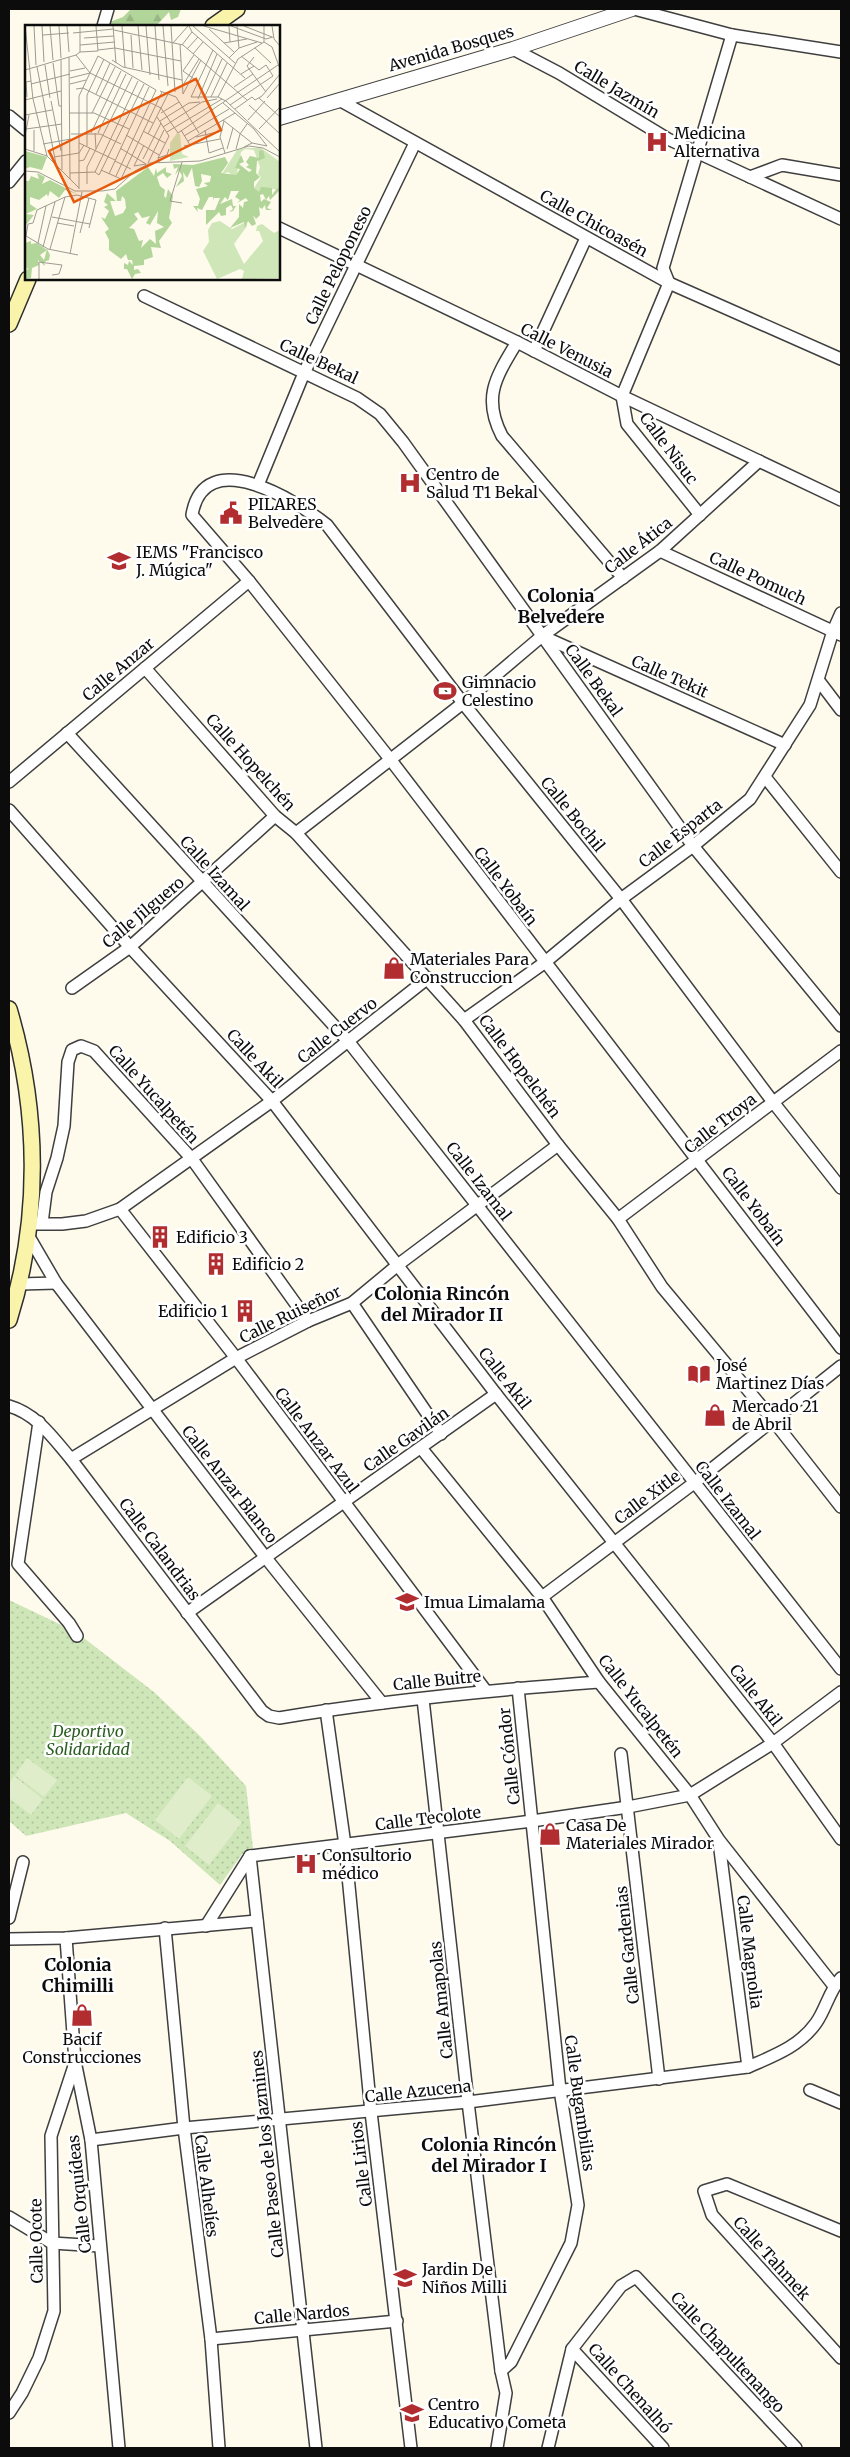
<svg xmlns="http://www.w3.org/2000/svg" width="850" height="2457" font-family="Merriweather,serif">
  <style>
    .forest { fill: url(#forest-firs) }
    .park { fill: url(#park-dots) }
    .pitch { fill: #e0edca }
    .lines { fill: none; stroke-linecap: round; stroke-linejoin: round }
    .minor-casing { stroke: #3f3f3f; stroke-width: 14 }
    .tertiary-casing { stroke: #3f3f3f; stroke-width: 16 }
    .secondary-casing { stroke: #2e2e2e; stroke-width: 18 }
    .minor { stroke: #fff; stroke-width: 11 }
    .tertiary { stroke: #fff; stroke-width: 14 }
    .secondary { stroke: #faf4ab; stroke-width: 15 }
    .labels { text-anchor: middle; stroke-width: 5; stroke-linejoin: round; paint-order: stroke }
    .street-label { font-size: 16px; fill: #0c0c0c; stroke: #fff }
    .poi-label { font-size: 16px; fill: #0c0c0c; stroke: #fff; text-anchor: start }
    .park-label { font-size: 16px; font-style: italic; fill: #2b5f21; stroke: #fff }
    .neighbourhood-label { font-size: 18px; font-weight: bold; fill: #0c0c0c; stroke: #fff }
    .inset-road { fill: none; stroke: #9d9b92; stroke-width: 1 }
    .view { fill: #e8590c; fill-opacity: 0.15; stroke: #e8590c; stroke-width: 2.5 }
    .inset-edge { fill: none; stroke: #0c0c0c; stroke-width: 2.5 }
  </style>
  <defs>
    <pattern id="forest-firs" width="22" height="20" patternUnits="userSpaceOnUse" patternTransform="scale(1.25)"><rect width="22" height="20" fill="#b2d599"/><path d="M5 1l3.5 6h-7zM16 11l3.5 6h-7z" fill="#98b683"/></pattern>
    <pattern id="park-dots" width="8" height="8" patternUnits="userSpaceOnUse" patternTransform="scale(1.25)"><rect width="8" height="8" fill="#cee6b8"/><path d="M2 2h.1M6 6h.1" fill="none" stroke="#b0c49d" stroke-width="1.8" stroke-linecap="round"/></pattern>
  </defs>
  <rect width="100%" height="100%" fill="#fefbec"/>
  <polygon class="forest" points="131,9 181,9 178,17 171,20 169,12 156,26 106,26 107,23 123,17"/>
  <polygon class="park" points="9,1600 76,1632 154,1692 200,1736 246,1786 253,1848 243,1853 220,1885 170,1841 126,1813 26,1836 9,1821"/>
  <g class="pitch">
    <polygon points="27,1758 57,1780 44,1797 15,1775"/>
    <polygon points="14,1776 43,1799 31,1815 9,1798 9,1783"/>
    <polygon points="188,1777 212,1796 179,1839 155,1820"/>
    <polygon points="218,1803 242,1822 209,1865 185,1846"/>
  </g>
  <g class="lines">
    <defs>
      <g id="minor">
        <polyline points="634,9 732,35 841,52"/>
        <polyline points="103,26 108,9"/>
        <polyline points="513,49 559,73 668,139 841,219"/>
        <polyline points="339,100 669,283 841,359"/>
        <polyline points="9,116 26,130"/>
        <polyline points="750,177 782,165 841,175"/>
        <polyline points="9,182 26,161"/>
        <polyline points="279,228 517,342 622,396 841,500"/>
        <polyline points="144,296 357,398 380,414 403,442 693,846 841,1026"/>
        <path d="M517,342C496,377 482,397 502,436L623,578"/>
        <polyline points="534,351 586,238"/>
        <polyline points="258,485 304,373 415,143"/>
        <polyline points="700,515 627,424 622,396 669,283 663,268 732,35"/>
        <polyline points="660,551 841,635"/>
        <polyline points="544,637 785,745"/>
        <polyline points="145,668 275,816 296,833 464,1020 558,1145 618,1219 662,1287 772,1419 841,1507"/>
        <polyline points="819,681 841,710"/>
        <polyline points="67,733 348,1041 841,1669"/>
        <polyline points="765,777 841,872"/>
        <polyline points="9,782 249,581"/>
        <polyline points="9,810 130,947 272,1101 496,1394 773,1743 841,1839"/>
        <polyline points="296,833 463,703 542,636 660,551 759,461"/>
        <polyline points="72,988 130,947 275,816"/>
        <polyline points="464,1020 544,963 621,899 693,846 750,799 810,705 833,631 841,613"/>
        <path d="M841,1188L773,1102L621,899L463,703L327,525C297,501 204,443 192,515L249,581L390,759L841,1348"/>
        <polyline points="120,1209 236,1358 486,1691"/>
        <polyline points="618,1219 841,1051"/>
        <polyline points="42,1223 46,1192 57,1158 64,1126 68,1062 72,1050 81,1046 94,1051 192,1159 308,1321"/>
        <polyline points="34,1224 62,1224 86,1221 120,1209 272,1101 428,978"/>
        <polyline points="28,1235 56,1283 266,1558 382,1703"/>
        <polyline points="20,1284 56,1283"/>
        <polyline points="352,1303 441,1434"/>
        <path d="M9,1406C37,1414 53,1438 71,1459L262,1711L269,1716L279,1718C385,1700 492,1690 599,1682"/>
        <polyline points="39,1422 18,1564 69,1623 77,1636"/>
        <polyline points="421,1448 542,1597 599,1682 690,1795 719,1840 834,1986"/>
        <polyline points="71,1459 236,1358 308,1321 352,1303 399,1264 558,1145"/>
        <polyline points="542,1597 694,1483 841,1366"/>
        <polyline points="187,1613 496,1394"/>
        <polyline points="423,1699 468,2102 501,2371 506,2393 497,2448"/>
        <polyline points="326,1710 345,1845 371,2112 411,2448"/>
        <polyline points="621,1754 659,2079"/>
        <polyline points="719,1842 748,2067"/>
        <polyline points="250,1856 532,1821 628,1807 690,1795 773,1743 841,1692"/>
        <polyline points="250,1856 316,2448"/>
        <polyline points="9,1918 23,1862"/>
        <polyline points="206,1926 250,1856"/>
        <polyline points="165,1928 184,2128 211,2339 219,2448"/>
        <polyline points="66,1938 75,2061 91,2140 119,2448"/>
        <polyline points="9,1939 66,1938 257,1921"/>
        <polyline points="810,2090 841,2103"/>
        <path d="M91,2140L184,2128L468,2102L748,2067C773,2056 799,2047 816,2023C826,2009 829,1991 841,1978"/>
        <polyline points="9,2217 52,2243 100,2246"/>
        <polyline points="841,2231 727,2184 704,2191 712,2215 841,2358"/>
        <polyline points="211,2339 397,2321"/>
        <polyline points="572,2349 663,2448"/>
        <polyline points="501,2371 511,2362 571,2243 578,2205 560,2090 518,1688"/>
        <polyline points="9,2413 22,2393 39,2358 54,2311 51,2136 75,2063"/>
        <polyline points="548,2448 572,2349 621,2286 636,2277 796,2448"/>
      </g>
      <polyline id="tertiary" points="279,118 513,49 632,9"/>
      <g id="secondary">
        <polyline points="213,26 237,9"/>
        <polyline points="9,324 28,279"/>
        <path d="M9,1009C39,1110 41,1219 9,1320"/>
      </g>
    </defs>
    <use href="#minor" class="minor-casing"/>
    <use href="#tertiary" class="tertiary-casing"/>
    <use href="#secondary" class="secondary-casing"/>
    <use href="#minor" class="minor"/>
    <use href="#tertiary" class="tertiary"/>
    <use href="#secondary" class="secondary"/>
  </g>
  <defs>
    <symbol id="hospital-bare" viewBox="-9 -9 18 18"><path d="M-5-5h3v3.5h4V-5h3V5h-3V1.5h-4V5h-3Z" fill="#b22d2f" stroke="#fff" stroke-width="2.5" paint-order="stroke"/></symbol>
    <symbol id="civic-bare" viewBox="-9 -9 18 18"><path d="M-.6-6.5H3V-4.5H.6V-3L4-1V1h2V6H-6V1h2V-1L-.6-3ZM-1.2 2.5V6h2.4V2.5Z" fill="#b22d2f" stroke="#fff" stroke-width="2.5" paint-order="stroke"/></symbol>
    <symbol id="school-bare" viewBox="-9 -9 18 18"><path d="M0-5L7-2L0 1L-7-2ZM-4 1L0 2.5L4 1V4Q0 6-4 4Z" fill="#b22d2f" stroke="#fff" stroke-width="2.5" paint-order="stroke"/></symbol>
    <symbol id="stadium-bare" viewBox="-9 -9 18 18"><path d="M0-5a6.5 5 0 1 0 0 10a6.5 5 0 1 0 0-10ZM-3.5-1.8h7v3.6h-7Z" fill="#b22d2f" stroke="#fff" stroke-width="2.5" paint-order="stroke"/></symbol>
    <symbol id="shop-bare" viewBox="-9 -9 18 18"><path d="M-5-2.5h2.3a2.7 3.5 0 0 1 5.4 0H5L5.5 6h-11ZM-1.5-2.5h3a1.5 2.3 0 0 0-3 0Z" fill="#b22d2f" stroke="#fff" stroke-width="2.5" paint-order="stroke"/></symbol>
    <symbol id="building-bare" viewBox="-9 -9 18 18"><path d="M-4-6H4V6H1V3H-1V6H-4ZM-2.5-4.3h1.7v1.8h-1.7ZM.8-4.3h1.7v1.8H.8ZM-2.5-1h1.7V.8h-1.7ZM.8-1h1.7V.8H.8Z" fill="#b22d2f" stroke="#fff" stroke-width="2.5" paint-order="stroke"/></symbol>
    <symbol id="library-bare" viewBox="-9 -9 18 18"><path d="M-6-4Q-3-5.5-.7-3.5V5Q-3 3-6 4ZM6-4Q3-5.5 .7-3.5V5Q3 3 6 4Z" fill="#b22d2f" stroke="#fff" stroke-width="2.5" paint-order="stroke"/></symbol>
  </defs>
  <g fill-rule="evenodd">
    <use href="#hospital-bare" x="641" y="126" width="32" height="32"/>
    <use href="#hospital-bare" x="394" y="467" width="32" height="32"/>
    <use href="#civic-bare" x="215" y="497" width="32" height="32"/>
    <use href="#school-bare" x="103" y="545" width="32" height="32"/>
    <use href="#stadium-bare" x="429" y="675" width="32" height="32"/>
    <use href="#shop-bare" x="378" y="952" width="32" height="32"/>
    <use href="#building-bare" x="144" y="1221" width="32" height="32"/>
    <use href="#building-bare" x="200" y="1248" width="32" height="32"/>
    <use href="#building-bare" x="229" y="1295" width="32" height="32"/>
    <use href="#library-bare" x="683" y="1358" width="32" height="32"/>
    <use href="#shop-bare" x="699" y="1399" width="32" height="32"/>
    <use href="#school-bare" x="391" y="1586" width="32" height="32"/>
    <use href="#shop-bare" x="534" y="1818" width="32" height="32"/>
    <use href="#hospital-bare" x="290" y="1848" width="32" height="32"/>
    <use href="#shop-bare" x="66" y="1999" width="32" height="32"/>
    <use href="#school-bare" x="389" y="2262" width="32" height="32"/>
    <use href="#school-bare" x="396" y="2397" width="32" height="32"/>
  </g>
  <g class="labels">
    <g class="street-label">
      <text transform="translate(451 48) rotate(-16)" y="6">Avenida Bosques</text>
      <text transform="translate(617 89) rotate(31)" y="6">Calle Jazmín</text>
      <text transform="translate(594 223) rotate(29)" y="6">Calle Chicoasén</text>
      <text transform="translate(338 265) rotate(-64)" y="6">Calle Peloponeso</text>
      <text transform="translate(567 350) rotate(27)" y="6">Calle Venusia</text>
      <text transform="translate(319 361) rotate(25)" y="6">Calle Bekal</text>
      <text transform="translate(669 448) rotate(53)" y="6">Calle Nisuc</text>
      <text transform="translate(638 545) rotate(-38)" y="6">Calle Ática</text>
      <text transform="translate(758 578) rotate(25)" y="6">Calle Pomuch</text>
      <text transform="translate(118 669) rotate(-40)" y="6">Calle Anzar</text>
      <text transform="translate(670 676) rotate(24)" y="6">Calle Tekit</text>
      <text transform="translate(594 680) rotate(54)" y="6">Calle Bekal</text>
      <text transform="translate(251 762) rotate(48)" y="6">Calle Hopelchén</text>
      <text transform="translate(573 814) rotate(51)" y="6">Calle Bochil</text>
      <text transform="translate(680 833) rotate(-38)" y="6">Calle Esparta</text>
      <text transform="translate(215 873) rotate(48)" y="6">Calle Izamal</text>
      <text transform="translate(506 886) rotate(53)" y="6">Calle Yobaín</text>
      <text transform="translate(143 912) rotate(-40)" y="6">Calle Jilguero</text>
      <text transform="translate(337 1030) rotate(-38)" y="6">Calle Cuervo</text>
      <text transform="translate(255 1058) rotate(47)" y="6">Calle Akil</text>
      <text transform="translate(520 1066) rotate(53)" y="6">Calle Hopelchén</text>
      <text transform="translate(154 1094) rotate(48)" y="6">Calle Yucalpetén</text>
      <text transform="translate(720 1123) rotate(-38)" y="6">Calle Troya</text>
      <text transform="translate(479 1181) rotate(52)" y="6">Calle Izamal</text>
      <text transform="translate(754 1206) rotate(53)" y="6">Calle Yobaín</text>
      <text transform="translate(290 1314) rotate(-26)" y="6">Calle Ruiseñor</text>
      <text transform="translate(505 1378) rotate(52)" y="6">Calle Akil</text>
      <text transform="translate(406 1439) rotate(-35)" y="6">Calle Gavilán</text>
      <text transform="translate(317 1440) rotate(53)" y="6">Calle Anzar Azul</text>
      <text transform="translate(230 1484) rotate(52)" y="6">Calle Anzar Blanco</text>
      <text transform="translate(647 1497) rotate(-37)" y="6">Calle Xitle</text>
      <text transform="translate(728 1500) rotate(52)" y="6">Calle Izamal</text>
      <text transform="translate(160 1549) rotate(53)" y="6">Calle Calandrias</text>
      <text transform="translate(437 1680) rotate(-6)" y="6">Calle Buitre</text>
      <text transform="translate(756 1695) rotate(52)" y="6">Calle Akil</text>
      <text transform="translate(641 1706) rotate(52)" y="6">Calle Yucalpetén</text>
      <text transform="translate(509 1756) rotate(-96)" y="6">Calle Cóndor</text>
      <text transform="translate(428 1818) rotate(-7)" y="6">Calle Tecolote</text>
      <text transform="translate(627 1945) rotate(-96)" y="6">Calle Gardenias</text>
      <text transform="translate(750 1952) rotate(83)" y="6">Calle Magnolia</text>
      <text transform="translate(441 2000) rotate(-96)" y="6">Calle Amapolas</text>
      <text transform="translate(418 2091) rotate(-6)" y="6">Calle Azucena</text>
      <text transform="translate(580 2103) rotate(82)" y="6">Calle Bugambilias</text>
      <text transform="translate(267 2154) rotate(-96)" y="6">Calle Paseo de los Jazmines</text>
      <text transform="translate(361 2164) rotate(-97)" y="6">Calle Lirios</text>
      <text transform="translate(207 2186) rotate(83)" y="6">Calle Alhelíes</text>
      <text transform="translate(79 2194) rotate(-96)" y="6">Calle Orquídeas</text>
      <text transform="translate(36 2241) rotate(-91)" y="6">Calle Ocote</text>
      <text transform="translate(772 2258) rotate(48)" y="6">Calle Tahmek</text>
      <text transform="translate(302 2314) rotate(-5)" y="6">Calle Nardos</text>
      <text transform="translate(728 2352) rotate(47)" y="6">Calle Chapultenango</text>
      <text transform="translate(630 2388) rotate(48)" y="6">Calle Chenalhó</text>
    </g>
    <g class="poi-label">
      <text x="674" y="139">Medicina<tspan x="674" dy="18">Alternativa</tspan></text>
      <text x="426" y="480">Centro de<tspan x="426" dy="18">Salud T1 Bekal</tspan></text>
      <text x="248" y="510">PILARES<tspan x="248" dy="18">Belvedere</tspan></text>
      <text x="136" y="558">IEMS "Francisco<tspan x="136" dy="18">J. Múgica"</tspan></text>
      <text x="462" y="688">Gimnacio<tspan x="462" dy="18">Celestino</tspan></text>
      <text x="410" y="965">Materiales Para<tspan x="410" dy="18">Construccion</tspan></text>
      <text x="176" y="1243">Edificio 3</text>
      <text x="232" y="1270">Edificio 2</text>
      <text x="228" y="1317" text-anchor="end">Edificio 1</text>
      <text x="716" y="1371">José<tspan x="716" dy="18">Martinez Días</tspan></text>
      <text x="732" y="1412">Mercado 21<tspan x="732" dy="18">de Abril</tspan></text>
      <text x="424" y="1608">Imua Limalama</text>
      <text x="566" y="1831">Casa De<tspan x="566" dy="18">Materiales Mirador</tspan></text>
      <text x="322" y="1861">Consultorio<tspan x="322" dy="18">médico</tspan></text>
      <text x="82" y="2045" text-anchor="middle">Bacif<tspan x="82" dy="18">Construcciones</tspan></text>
      <text x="422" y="2275">Jardin De<tspan x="422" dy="18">Niños Milli</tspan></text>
      <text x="428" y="2410">Centro<tspan x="428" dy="18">Educativo Cometa</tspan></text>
    </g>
    <g class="park-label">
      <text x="88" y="1737">Deportivo<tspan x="88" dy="18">Solidaridad</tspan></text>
    </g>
    <g class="neighbourhood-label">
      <text x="561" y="602">Colonia<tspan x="561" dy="21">Belvedere</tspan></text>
      <text x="442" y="1300">Colonia Rincón<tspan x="442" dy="21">del Mirador II</tspan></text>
      <text x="78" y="1971">Colonia<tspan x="78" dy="21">Chimilli</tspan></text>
      <text x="489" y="2151">Colonia Rincón<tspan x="489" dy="21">del Mirador I</tspan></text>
    </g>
  </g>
  <g transform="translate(25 25)">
    <rect width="255" height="255" fill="#fefbec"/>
    <path d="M220,123H236L255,137V165L241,163L233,169L229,163L236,152L233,149L235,142L229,125L220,124L216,127L211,153L203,147L197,149L212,125ZM195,196L207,204L221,197L222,201L209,219L219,239L238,216L234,206H231L232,201L237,199L249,208L255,205V253L217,254L219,246L215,244L192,254L178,226L184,217L183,205L187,198Z" fill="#cee6b8"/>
    <path d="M238,125L240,133L232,136L231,148L235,152L229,157V163L234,167L236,162L247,163V170L252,163L255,165L245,175L244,171L241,175L238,169L235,170L236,177L239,174L246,177L242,183L247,185H241L240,180L237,184L234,182L235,190L231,194L228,190L231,199L227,201L223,196L220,203L219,197L205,203L214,192V179L218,183L219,177L223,176L221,173L212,178L215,175L210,172L214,166H206L203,175L200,172L195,179L207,174L208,181H211L208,186L204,187L208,184L206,180L201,183V190L196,191L194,187L181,200V185H190L195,173H189V176L188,172H184L177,185L172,183L173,187L168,181H173L175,174L171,164L183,161L179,158L185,157L186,151L176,149L177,156L174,162L170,161L167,143L162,153L158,147L159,156L151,162L157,151L154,145L150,150L153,142L149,144L148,139L168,140L200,132L203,138L196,148L211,150L215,144L210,143L216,130L219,137L214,139L224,147L227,145L221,142L224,140L221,137L225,131L234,133V126ZM0,126L22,132L17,145L5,142L0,144ZM123,142L129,151L131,143L132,148L141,142V147L147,149L142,153L138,148L132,152L135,161L140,165L139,171L141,173L143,164L148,171L144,193L147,198L134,216L136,223L126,222L128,232L119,235V240L109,241V245L113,244L116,248L110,249L107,254L102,244H99V238L103,240L104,236L108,240L107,235H103L101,229L96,234L84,225V215L80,207L84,204L76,192L80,194L84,186L79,182L83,180L79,177L82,168L91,176H85L90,191L98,188L101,183L100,174L97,171L96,176H92L91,166ZM133,186L132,198L139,202L130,206L131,219L125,214L116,223L118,215L114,216L109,204L104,203L113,194L109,189L113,187L117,193L125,191L121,198L125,200ZM12,148L20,152L17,159L25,155L52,169L40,165L34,173L25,166L23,172L22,169L14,175L5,172V179L12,184L1,189L9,190L0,201V156H4L6,151L14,154ZM6,216V219L12,218L22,225L15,230L19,235L22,224L25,230L24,235L19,237L20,241L13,235L14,240L7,243L6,253L0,254V246L4,243L0,244V218Z" fill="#b2d599" fill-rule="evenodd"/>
    <path d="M152,108L155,109L157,129L164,132L145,136V118Z" fill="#cee6b8"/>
    <path class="inset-road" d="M0,1L8,74L22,131M9,1L11,40M17,1L19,37M25,1L28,35M34,1L36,33M42,1L44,27M88,1L91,38M97,1L100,42M113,1L117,45M121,1L125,50M130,1L134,55M138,1L143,61M146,1L150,67M164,1L167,7L220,53M168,1L210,38M179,1L237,18M204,1L205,17M206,1L241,14L248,12M212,1L214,23M219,1L247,12M239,1V17L247,22L255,44M247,1L249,14L255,21M184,4L209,27M89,5L158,20L222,75M48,8L89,4M18,10L44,8M106,10L108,43M59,13L89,11M148,18L163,1M199,18L222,14M155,19L158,69M55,20L90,17M157,20L167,7M230,23L246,38M162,24L173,12M73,25L90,23L156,36M188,25L166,72H193L201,76L255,127M55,27L73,26L71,1M168,29L178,17M51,30L65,48L136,83L153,108M44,32L45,154M229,32L222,41L241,67M204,33L214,23L232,17M36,35L37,145M87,35L98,42L157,55M28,38L34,81H37M20,40L25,73M12,42L31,139M0,45L51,30L55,27V1M45,46L60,43M158,46L169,30M158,46L172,56M216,49L229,41M45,53L65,48M6,59L45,49M45,59L61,55M158,60L174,34M209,62L228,49M51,64L58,63L128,98M135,66L151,72M71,69L85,38M158,69L176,35M2,72L1,57L6,56M151,72L174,108M186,72L202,38M193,72L213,34L239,17M179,73L197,34M234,73L255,92M242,73L255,58M173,74L192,29M0,75L36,66M26,76L36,126M198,78L229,104L242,121M205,80L248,51L241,40L234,45L216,31M224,80L255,109M210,84L227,72L230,75L237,71L255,49M45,88H69L104,104M67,88L90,42M136,88L154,77M0,90L27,85M132,92L144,111L133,133L134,137M198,95L227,118M223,95L240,76M135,96L164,78L175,77M199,96L195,112L200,128M138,102L177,77L192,74M1,104L37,99M234,104L255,82M9,105V126M156,105L165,120M180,105L184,128L198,123M118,106L140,118M142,107L197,74M66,108L96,46M70,108L71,124M73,108L101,49M153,108L253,40M46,109H75L96,119M123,109L143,69M101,110L134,130M0,111L4,90M159,111L204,84M171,112L196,106M163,116L210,88M54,118L90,135M18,119L46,114M119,120L109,141L121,139M62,121V70L79,34M159,121L195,114M219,122L227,118L242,121M95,123L121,139M0,124L22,131L54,163M202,124L208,103M211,124L215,109L222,99M29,132L54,128L59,120M133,133L142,130L144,124M118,134L136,98M54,136L59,135L65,123M90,136L106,144M123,138L139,105M76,145L96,154M0,146L13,147L50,166H77L90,164L110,146L125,138L175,136L224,121L238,123L255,132M70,147L113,56M45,148L70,147L74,150L119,59M84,149L124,62M96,154L137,67M62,159V142L107,52M54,164V71L73,31L131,65L91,151M40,172L12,185L8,198L3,199L1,211L23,224L53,230M157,178L145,176L157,137M27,192L65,199M32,198L49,201M55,208L64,173M13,218L21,181M18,222L30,177M25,224L40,172L52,170L71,175L64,203M45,229L57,167M14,254V237L37,240L34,249L27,250"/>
    <path class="view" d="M171,54L196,105L49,177L24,126Z"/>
    <rect width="255" height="255" class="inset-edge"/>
  </g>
  <rect width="850" height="2457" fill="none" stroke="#0c0c0c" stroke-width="20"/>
</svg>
